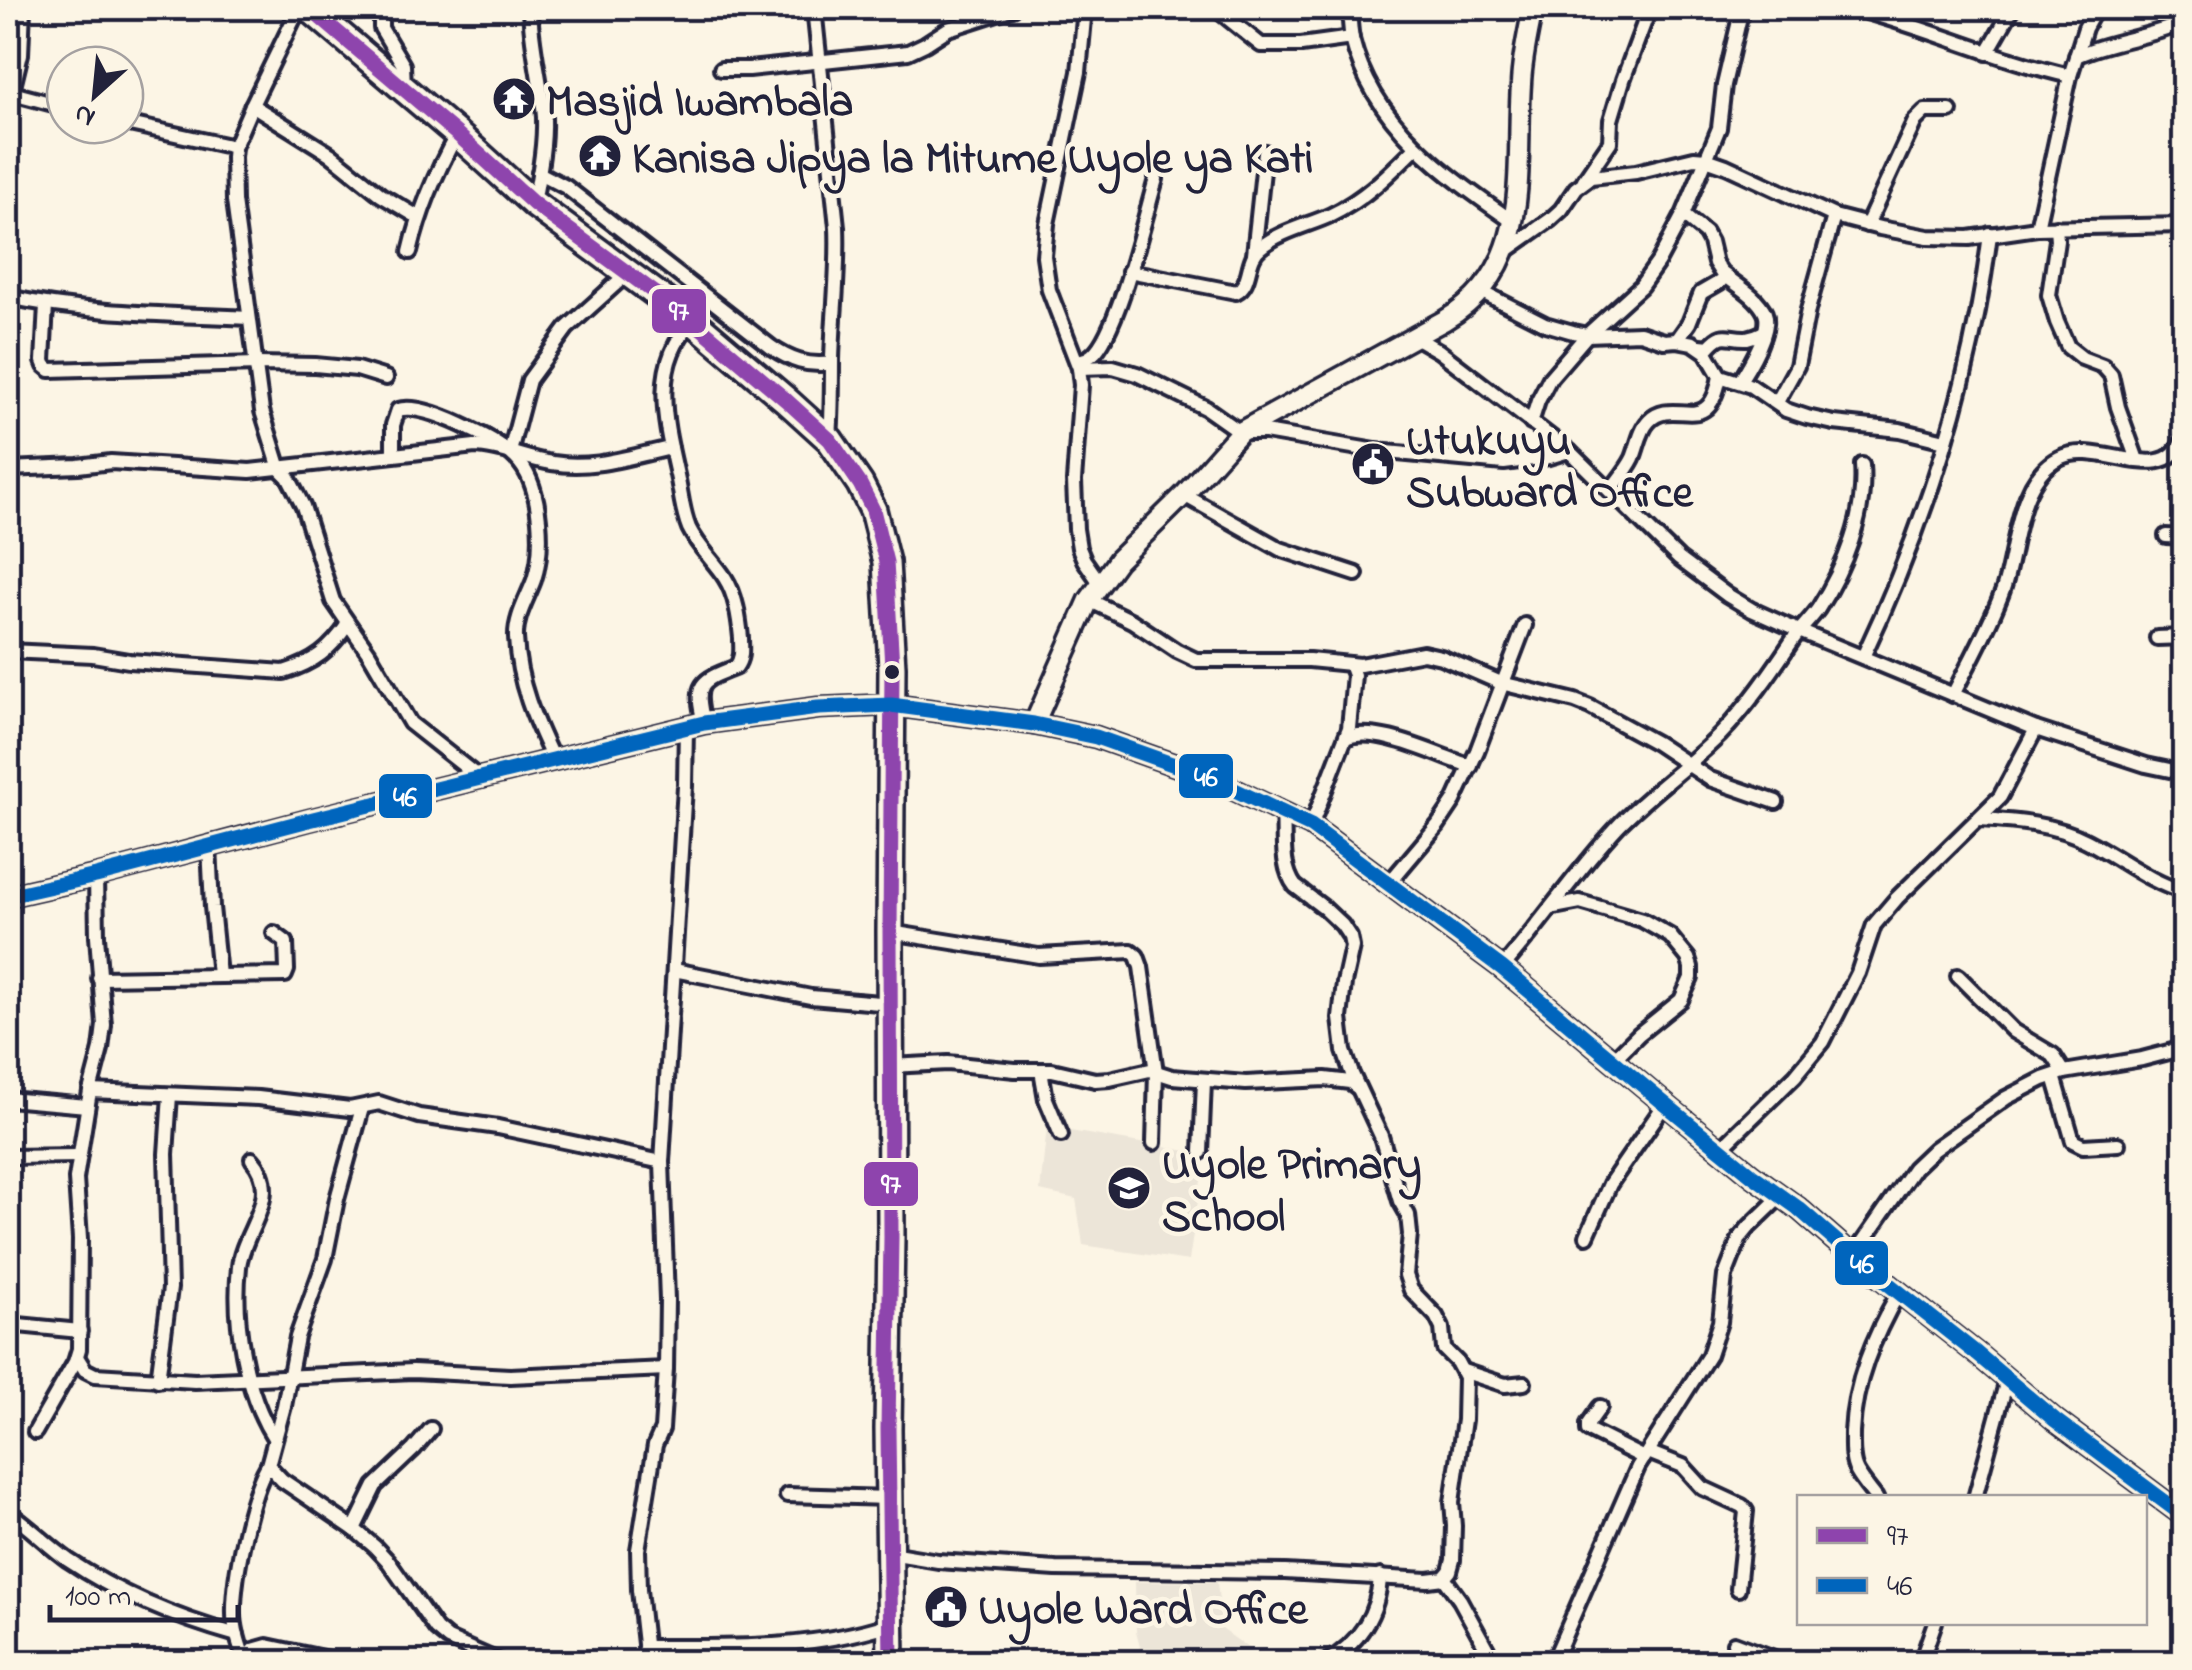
<svg xmlns="http://www.w3.org/2000/svg" width="2192" height="1670" font-family="'Indie Flower',sans-serif">
  <style>
    .built { fill: #ece5d8 }
    .lines { fill: none; stroke-linecap: round; stroke-linejoin: round }
    .street-casing { stroke: #22223b; stroke-width: 20 }
    .secondary-casing { stroke: #22223b; stroke-width: 25 }
    .highway-casing { stroke: #22223b; stroke-width: 32 }
    .street { stroke: #fcf5e5; stroke-width: 12 }
    .secondary { stroke: #fcf5e5; stroke-width: 18 }
    .highway { stroke: #fcf5e5; stroke-width: 25 }
    .bus-1-casing { stroke: #fcf5e5; stroke-width: 22 }
    .bus-2-casing { stroke: #fcf5e5; stroke-width: 22 }
    .bus-1 { stroke: #8e44ad; stroke-width: 15 }
    .bus-2 { stroke: #0065bd; stroke-width: 15 }
    .bus-dot { fill: #22223b; stroke: #fcf5e5; stroke-width: 4 }
    .labels { text-anchor: middle; stroke-width: 9; stroke-linejoin: round; paint-order: stroke }
    .poi-label { font-size: 45px; font-weight: bold; fill: #22223b; stroke: #fcf5e5; text-anchor: start }
    .line-badge { stroke: #fcf5e5; stroke-width: 4 }
    .badge-label { font-size: 28px; text-anchor: middle; font-weight: bold; fill: #fff }
  </style>
  <rect width="100%" height="100%" fill="#fcf5e5"/>
  <filter id="ink" filterUnits="userSpaceOnUse"><feTurbulence type="fractalNoise" baseFrequency=".01" numOctaves="2"/><feDisplacementMap in="SourceGraphic" scale="20" xChannelSelector="R" yChannelSelector="G"/><feConvolveMatrix kernelMatrix="1 2 1 2 8 2 1 2 1" color-interpolation-filters="sRGB"/></filter>
  <g filter="url(#ink)">
    <g class="built">
      <polygon points="1047,1127 1205,1154 1189,1261 1083,1245 1076,1199 1040,1191"/>
      <polygon points="1217,1582 1222,1629 1259,1656 1259,1662 1144,1662 1136,1632 1135,1582"/>
    </g>
    <g class="lines">
      <defs>
        <g id="street">
          <polyline points="299,8 252,105 234,147 233,157 234,201 262,411 280,469 288,477 303,506 333,601 369,653 410,723 482,780"/>
          <polyline points="381,8 381,28 403,65 404,86"/>
          <path d="M530,8C531,45 541,80 544,117C545,146 539,175 534,203"/>
          <path d="M814,8L837,227C839,271 833,315 832,360C832,386 832,412 830,438"/>
          <polyline points="1085,8 1079,72 1047,224 1044,256 1049,290 1079,368 1081,385 1074,481 1076,529 1079,548 1084,560 1100,583"/>
          <polyline points="1215,8 1261,45 1301,45 1352,38"/>
          <path d="M1349,8C1350,18 1350,29 1352,39C1373,125 1446,175 1515,223"/>
          <path d="M1852,8C1926,27 1995,59 2070,76"/>
          <polyline points="1987,53 2013,8"/>
          <path d="M2076,56C2111,40 2150,38 2184,22"/>
          <polyline points="721,69 749,69 908,52 925,44 948,29 1013,8"/>
          <polyline points="12,93 65,107"/>
          <polyline points="252,105 330,154 381,195 418,217"/>
          <polyline points="8,108 21,54 23,8"/>
          <polyline points="125,123 234,147"/>
          <path d="M539,173L566,187L771,347C790,360 808,367 832,363"/>
          <polyline points="1584,180 1610,142 1611,120 1623,80 1646,18"/>
          <polyline points="1867,225 1915,121 1925,111 1950,111"/>
          <polyline points="2056,227 2057,240 2049,295 2057,322 2068,347 2082,358 2103,366 2111,375 2118,407 2137,460"/>
          <polyline points="2037,228 2070,76 2085,28 2096,8"/>
          <polyline points="1506,251 1550,220 1561,210 1576,188 1591,177 1636,172 1694,158 1706,159 1726,166 1834,216 1880,228 1928,237 1969,238 2037,228 2184,225"/>
          <path d="M410,252C420,209 436,172 457,134"/>
          <polyline points="1254,254 1265,152"/>
          <path d="M1129,271L1236,292C1253,283 1245,259 1261,247C1281,231 1309,225 1331,215C1365,199 1390,173 1416,147"/>
          <path d="M1723,274C1737,285 1758,297 1765,313C1772,329 1749,367 1740,381"/>
          <polyline points="1482,292 1545,324 1573,332 1587,335 1640,333 1664,341 1677,340 1693,343 1706,352 1720,376 1751,386 1786,410 1807,417 1834,423 1900,430 1945,441"/>
          <path d="M8,297C87,314 168,314 248,318"/>
          <polyline points="46,305 43,361 45,366 50,370 257,364 315,365 357,369 386,378"/>
          <path d="M693,321C650,364 665,422 677,475C681,493 682,511 689,528C698,547 714,561 725,578C736,595 739,618 741,638C741,649 743,657 736,667C700,681 694,683 704,723"/>
          <polyline points="1415,337 1439,351 1569,451 1679,559 1727,595 1752,610 1799,631 2036,729 2146,765 2184,773"/>
          <polyline points="1677,340 1689,323 1701,293 1720,282 1724,277 1715,263 1710,242 1705,233 1683,215"/>
          <path d="M1700,346L1709,347C1724,329 1728,339 1747,338C1752,337 1760,334 1764,332"/>
          <path d="M1078,361C1085,359 1086,360 1092,355C1118,334 1145,216 1156,179"/>
          <polyline points="1079,368 1113,367 1137,374 1206,408 1240,432 1265,432 1376,451 1504,463 1549,457 1569,451"/>
          <polyline points="1777,402 1797,366 1808,310 1834,216"/>
          <polyline points="1531,423 1538,401 1550,378 1587,335 1641,286 1658,262 1683,215 1719,128 1724,85 1742,8"/>
          <polyline points="510,452 529,380 567,328 629,272"/>
          <path d="M393,455V425L398,410C416,404 452,420 470,429C488,437 507,447 520,463C542,490 544,549 534,580C527,599 515,618 516,638C518,683 535,721 554,761"/>
          <path d="M8,469L78,466L111,462L250,471L475,446C502,447 526,459 552,463C594,470 631,456 671,448"/>
          <path d="M1610,491C1618,480 1627,470 1633,458C1638,446 1640,430 1649,421C1674,395 1709,440 1720,376"/>
          <polyline points="1184,495 1280,549 1356,574"/>
          <polyline points="2166,536 2184,537"/>
          <polyline points="1089,600 1132,621 1177,651 1196,660 1309,660 1360,665 1423,653 1441,657 1501,683 1575,701 1590,707 1656,743 1710,779 1776,802"/>
          <polyline points="2157,638 2184,637"/>
          <path d="M8,651L93,655L129,661L284,672C315,662 330,650 348,624"/>
          <path d="M1863,657C1925,525 1972,380 1990,234"/>
          <path d="M1953,695C1970,661 1990,626 2003,590C2017,550 2016,480 2059,458C2099,437 2164,491 2184,437"/>
          <path d="M1346,738C1376,724 1440,757 1471,766"/>
          <path d="M1979,819C2015,821 2055,824 2087,841C2120,858 2149,882 2184,892"/>
          <polyline points="1311,826 1349,728 1354,675 1350,664"/>
          <polyline points="209,846 212,907 219,975"/>
          <polyline points="1389,883 1438,825 1454,801 1477,751 1525,625"/>
          <polyline points="1554,907 1580,902 1642,920 1670,936 1688,958 1691,967 1691,978 1681,1000 1639,1034 1614,1059"/>
          <polyline points="890,932 1039,956 1131,951 1137,956 1141,967 1156,1072 1154,1143"/>
          <path d="M1502,968C1542,922 1576,871 1618,826C1650,793 1688,767 1720,735C1748,706 1772,671 1794,638C1801,628 1811,619 1818,609C1845,567 1866,515 1862,465"/>
          <polyline points="674,970 811,997 891,1004"/>
          <polyline points="1958,976 2013,1031 2053,1055 2064,1072"/>
          <polyline points="99,978 285,975 287,970 286,942 274,933"/>
          <polyline points="891,1066 948,1063 1015,1070 1052,1070 1095,1080 1110,1079 1150,1070 1172,1077 1246,1083 1325,1079 1350,1082 1358,1088"/>
          <polyline points="1041,1070 1046,1099 1061,1135"/>
          <polyline points="2054,1076 2073,1141 2083,1146 2118,1144"/>
          <polyline points="90,1091 258,1098 350,1109 379,1103 419,1116 498,1127 662,1162"/>
          <polyline points="8,1099 87,1106"/>
          <polyline points="362,1108 337,1199 325,1259 297,1337 284,1406 268,1465 282,1480 354,1529 375,1547 388,1561 436,1629 448,1639 500,1662"/>
          <polyline points="1720,1149 1795,1076 1823,1042 1858,973 1874,925 1897,898 2000,797 2036,729"/>
          <polyline points="1201,1152 1204,1081"/>
          <polyline points="8,1157 78,1156"/>
          <path d="M252,1159C284,1196 242,1231 239,1267C233,1320 245,1393 274,1438"/>
          <polyline points="1587,1236 1610,1184 1665,1104"/>
          <polyline points="1853,1256 1914,1168 1934,1149 2006,1098 2043,1079 2064,1072 2142,1059 2184,1048"/>
          <polyline points="8,1324 80,1331"/>
          <polyline points="77,1357 85,1370 95,1375 195,1381 413,1371 510,1376 666,1369"/>
          <polyline points="1463,1371 1505,1385 1524,1383"/>
          <polyline points="158,1380 170,1288 166,1154 170,1095"/>
          <polyline points="1600,1407 1588,1424 1588,1430 1644,1458"/>
          <polyline points="35,1432 75,1362 79,1349 80,1239 76,1179 90,1091 101,1049 104,1025 97,936 96,876"/>
          <polyline points="1648,1452 1683,1466 1703,1488 1742,1506 1746,1511 1738,1589"/>
          <polyline points="787,1495 889,1498"/>
          <path d="M1876,1498C1870,1490 1862,1481 1857,1472C1851,1461 1852,1446 1852,1433C1854,1382 1874,1336 1899,1292"/>
          <polyline points="1975,1498 2007,1380"/>
          <path d="M8,1512C29,1526 47,1545 68,1560C120,1595 176,1618 237,1635"/>
          <polyline points="354,1529 375,1486 414,1449 431,1429"/>
          <path d="M890,1553L938,1561L1056,1569L1285,1572L1428,1580L1444,1578L1450,1571L1453,1560L1454,1526L1452,1502L1464,1420L1465,1377L1457,1362L1444,1349L1442,1328L1436,1316L1411,1290L1406,1275L1410,1234L1408,1215L1400,1201L1381,1136L1352,1074L1344,1051L1340,1018L1344,983L1352,947L1350,937L1342,925L1324,908L1295,886C1280,866 1285,835 1283,812"/>
          <polyline points="1444,1578 1460,1600 1494,1662"/>
          <polyline points="1734,1643 1785,1662"/>
          <path d="M645,1647C728,1647 810,1650 890,1624"/>
          <path d="M245,1661C240,1646 234,1630 234,1614C233,1579 250,1495 268,1465"/>
          <polyline points="245,1662 253,1650 267,1646 342,1662"/>
          <polyline points="647,1662 639,1590 638,1550 655,1445 662,1429 666,1369 667,1300 662,1162 685,786 686,727"/>
          <path d="M1326,1662C1358,1645 1379,1613 1380,1576"/>
          <polyline points="1553,1662 1638,1467 1709,1355 1720,1322 1725,1276 1740,1238 1749,1227 1781,1196"/>
          <polyline points="1921,1662 1935,1622"/>
        </g>
        <g id="secondary">
          <path d="M1034,724L1089,600L1118,560L1184,495L1240,432L1445,320C1534,267 1515,173 1521,84C1522,58 1528,33 1533,8"/>
          <polyline points="8,896 96,876 309,820 704,723 818,708 891,705 1034,724 1096,737 1203,775 1311,826 1502,968 1665,1104 1752,1175 1798,1208 1853,1256 1976,1353 2055,1420 2184,1516"/>
        </g>
        <polyline id="highway" points="309,8 457,134 534,204 693,321 786,400 830,440 860,484 873,510 886,562 892,667 890,932 891,1237 888,1429 891,1662"/>
      </defs>
      <use href="#street" class="street-casing"/>
      <use href="#secondary" class="secondary-casing"/>
      <use href="#highway" class="highway-casing"/>
      <use href="#street" class="street"/>
      <use href="#secondary" class="secondary"/>
      <use href="#highway" class="highway"/>
      <defs>
        <polyline id="bus-1" points="309,8 457,134 534,204 693,321 786,400 830,440 860,484 873,510 886,562 892,667 890,932 891,1237 888,1429 891,1662"/>
        <polyline id="bus-2" points="8,896 96,876 309,820 704,723 818,708 891,705 1034,724 1096,737 1203,775 1311,826 1502,968 1665,1104 1752,1175 1798,1208 1853,1256 1976,1353 2055,1420 2184,1516"/>
      </defs>
      <use href="#bus-1" class="bus-1-casing"/>
      <use href="#bus-2" class="bus-2-casing"/>
      <use href="#bus-1" class="bus-1"/>
      <use href="#bus-2" class="bus-2"/>
    </g>
  </g>
  <defs>
    <symbol id="temple-disc" viewBox="-11 -11 22 22"><circle r="9.5" fill="#22223b" stroke="#fcf5e5"/><path d="M0-6L5-2H3V0L6.5 2.5H4V6H1.5V3h-3V6H-4V2.5H-6.5L-3 0V-2H-5Z" fill="#fff"/></symbol>
    <symbol id="civic-disc" viewBox="-11 -11 22 22"><circle r="9.5" fill="#22223b" stroke="#fcf5e5"/><path d="M-.6-6.5H3V-4.5H.6V-3L4-1V1h2V6H-6V1h2V-1L-.6-3ZM-1.2 2.5V6h2.4V2.5Z" fill="#fff"/></symbol>
    <symbol id="school-disc" viewBox="-11 -11 22 22"><circle r="9.5" fill="#22223b" stroke="#fcf5e5"/><path d="M0-5L7-2L0 1L-7-2ZM-4 1L0 2.5L4 1V4Q0 6-4 4Z" fill="#fff"/></symbol>
  </defs>
  <g fill-rule="evenodd">
    <use href="#temple-disc" x="489" y="74" width="50" height="50"/>
    <use href="#temple-disc" x="575" y="131" width="50" height="50"/>
    <use href="#civic-disc" x="1348" y="439" width="50" height="50"/>
    <use href="#school-disc" x="1104" y="1163" width="50" height="50"/>
    <use href="#civic-disc" x="921" y="1582" width="50" height="50"/>
  </g>
  <circle class="bus-dot" cx="892" cy="672" r="9"/>
  <g class="labels">
    <g class="poi-label">
      <text x="546" y="115">Masjid Iwambala</text>
      <text x="632" y="172">Kanisa Jipya la Mitume Uyole ya Kati</text>
      <text x="1406" y="454">Utukuyu<tspan x="1406" dy="52">Subward Office</tspan></text>
      <text x="1162" y="1178">Uyole Primary<tspan x="1162" dy="52">School</tspan></text>
      <text x="978" y="1623">Uyole Ward Office</text>
    </g>
  </g>
  <g class="line-badge">
    <rect x="650" y="287" width="58" height="48" rx="10" fill="#8e44ad"/>
    <rect x="1177" y="752" width="58" height="48" rx="10" fill="#0065bd"/>
    <rect x="377" y="772" width="57" height="48" rx="10" fill="#0065bd"/>
    <rect x="862" y="1160" width="58" height="48" rx="10" fill="#8e44ad"/>
    <rect x="1833" y="1239" width="57" height="48" rx="10" fill="#0065bd"/>
  </g>
  <g class="badge-label">
    <text x="679" y="320">97</text>
    <text x="1206" y="786">46</text>
    <text x="405" y="806">46</text>
    <text x="891" y="1193">97</text>
    <text x="1862" y="1273">46</text>
  </g>
  <rect width="2192" height="1670" fill="none" stroke="#fcf5e5" stroke-width="40"/>
  <rect x="20" y="20" width="2152" height="1630" fill="none" stroke="#22223b" stroke-width="4" filter="url(#ink)"/>
  <rect x="1797" y="1495" width="350" height="130" fill="#fcf5e5" stroke="#a5a1a1" stroke-width="2.5"/>
  <rect x="1817" y="1528" width="50" height="15" fill="#8e44ad" stroke="#a5a1a1" stroke-width="2.5"/>
  <text x="1887" y="1545" font-size="30" fill="#22223b">97</text>
  <rect x="1817" y="1578" width="50" height="15" fill="#0065bd" stroke="#a5a1a1" stroke-width="2.5"/>
  <text x="1887" y="1595" font-size="30" fill="#22223b">46</text>
  <g transform="translate(95 95) rotate(207)"><circle r="48" fill="#fcf5e5" stroke="#a5a1a1" stroke-width="2.5"/>
  <path d="M0-8L18 38L0 25L-18 38Z" fill="#22223b"/>
  <text y="-15" font-size="28" font-weight="bold" text-anchor="middle" fill="#22223b">N</text>
  </g>
  <path d="M50 1605v15h188v-15" fill="none" stroke="#22223b" stroke-width="5"/>
  <text x="65" y="1605" font-size="30" fill="#22223b" stroke="#fcf5e5" stroke-width="8" paint-order="stroke">100 m</text>
</svg>
